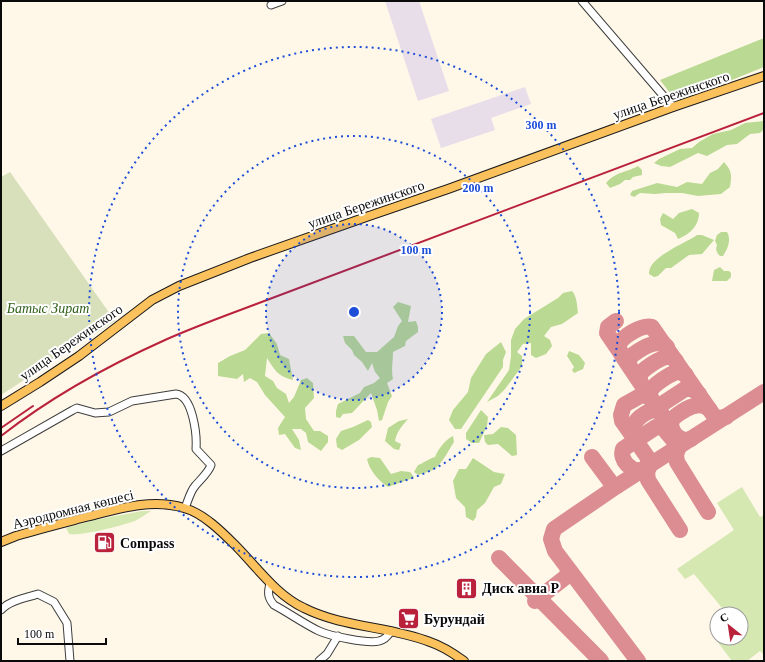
<svg xmlns="http://www.w3.org/2000/svg" width="765" height="662" font-family="'Times New Roman',serif">
  <style>
    .industrial { fill: #e7deea }
    .green { fill: #d5e8b2 }
    .forest { fill: #bad992 }
    .cemetery { fill: #d8dfbb }
    .lines { fill: none; stroke-linecap: round; stroke-linejoin: round }
    .taxiway { stroke: #dc8d92; stroke-width: 16 }
    .minor-casing { stroke: #3d3d3d; stroke-width: 9 }
    .major-casing { stroke: #1b1b1b; stroke-width: 10 }
    .minor { stroke: #fff; stroke-width: 7 }
    .major { stroke: #fac15d; stroke-width: 8 }
    .rail { stroke: #ba223c; stroke-width: 2 }
    .ring { fill: none; stroke: #1d4ed8; stroke-width: 2; stroke-dasharray: 2 4 }
    .labels { text-anchor: middle; stroke-width: 4; stroke-linejoin: round; paint-order: stroke }
    .street-label { font-size: 14px; fill: #0a0a0a; stroke: #fff }
    .park-label { font-size: 14px; font-style: italic; fill: #32611b; stroke: #fff }
    .poi-label { font-size: 14px; font-weight: bold; fill: #0a0a0a; stroke: #fff; text-anchor: start }
    .centre { fill: #1d4ed8; stroke: #fff; stroke-width: 2 }
    .ring-label { font-size: 12px; text-anchor: middle; font-weight: bold; fill: #1d4ed8; stroke: #fff; stroke-width: 4; stroke-linejoin: round; paint-order: stroke }
  </style>
  <rect width="100%" height="100%" fill="#fff8e8"/>
  <g class="industrial">
    <polygon points="385,1 419,1 449,91 418,101"/>
    <polygon points="525,87 531,104 491,118 495,130 441,148 431,119"/>
  </g>
  <g class="green">
    <polygon points="742,487 760,517 764,515 764,655 760,651 747,661 732,661 713,636 717,632 717,638 741,638 741,614 727,614 694,574 685,579 677,569 734,530 717,503"/>
    <path d="M142,511H151C146,514 141,518 135,521C124,525 79,537 69,534L66,528L94,520Z"/>
  </g>
  <g class="forest">
    <polygon points="764,38 764,67 677,102 660,80"/>
    <polygon points="764,121 764,129 760,133 750,134 737,144 727,145 707,156 698,153 670,167 661,166 654,163 659,159 680,149 692,148 699,142 713,134 731,130 745,123"/>
    <path d="M724,162C732,171 732,175 730,187L721,194L698,196L682,193H666L655,194L640,193L634,197L630,195L632,191L657,183L677,187L687,182L702,184L710,173L718,169Z"/>
    <path d="M638,166L642,170V175L633,177L630,180H625L620,184L610,188L606,183C617,171 625,173 638,166Z"/>
    <path d="M692,209L699,213C699,226 690,234 678,239L675,233L661,225L660,219L663,213L673,219L679,213Z"/>
    <path d="M721,232H727C732,240 727,250 723,256H720C717,253 715,250 717,245L715,241L717,235Z"/>
    <path d="M697,235H702L714,240L702,254L689,255L671,268H666L658,276L654,277L649,274C648,257 684,244 697,235Z"/>
    <polygon points="720,267 724,271 729,271 731,273 731,277 727,281 712,281 714,270"/>
    <path d="M572,291C577,297 577,305 578,313L562,324L551,327L544,336L550,340L552,346L546,354L536,358L531,355V343L523,344L517,352L522,356V366L505,389L498,396L487,402L509,370L511,356V340L515,329L524,319L558,298L563,293Z"/>
    <path d="M398,302L411,306L408,322L416,321L418,327V332L406,341L405,346L393,352C393,362 391,369 393,379L387,383L392,396L388,402L382,420L379,421L377,410L371,393L352,413L343,414L340,418L336,417V411L338,404L360,393L364,387L374,383L380,378L375,372L372,363L368,371L362,362L354,355L352,350L345,343L343,336H354L366,352H377L394,337L398,326L402,321L393,307Z"/>
    <path d="M269,333L277,344L280,355L289,359L293,380C278,376 275,371 267,358L265,376L273,381L277,388L286,394L289,403L294,397L301,380L307,378L313,383L314,398L305,408L306,419L314,431H320L328,436V442L321,451L308,442L306,433L301,429H292L299,440L301,450L295,448L285,434L279,435L278,428L285,417L265,395L257,382L250,378L244,382L243,374L237,379L218,376V363L230,356L245,350L261,334Z"/>
    <polygon points="501,342 506,352 503,360 503,367 461,429 455,429 449,420 453,410 468,392 471,378 486,354"/>
    <polygon points="569,351 579,355 585,363 583,369 574,373 572,370 574,367 567,356"/>
    <polygon points="481,410 488,417 487,426 479,443 472,443 466,439 466,433"/>
    <path d="M408,419C402,426 397,431 395,441L401,444L399,450L394,449L385,441L388,428L399,421Z"/>
    <polygon points="368,420 371,422 372,427 359,440 342,450 337,447 336,439 341,431 353,427"/>
    <polygon points="501,427 508,428 516,435 517,455 512,456 498,444 488,445 485,442 484,435 493,434"/>
    <path d="M453,436L454,442C448,451 443,463 433,470C429,472 423,473 418,475L414,472L418,465C424,463 428,459 435,457C438,449 446,439 453,436Z"/>
    <path d="M371,457L380,458L391,474L401,471L410,472L414,477L410,479L388,487C379,481 369,470 367,459Z"/>
    <polygon points="473,458 494,472 505,474 501,484 494,487 485,503 477,510 476,517 473,521 466,517 465,507 456,498 453,481 459,469 466,469"/>
  </g>
  <polygon class="cemetery" points="10,172 115,321 1,395 1,177"/>
  <g class="lines">
    <g class="taxiway">
      <polyline points="616,321 608,327 607,333 622,355"/>
      <path d="M630,367L629,362L630,357C639,350 657,337 667,347"/>
      <path d="M641,383L639,376C641,370 661,357 668,357C671,357 674,358 676,361"/>
      <path d="M651,399L650,392C652,385 670,374 677,372C681,372 683,373 686,375"/>
      <polyline points="662,415 660,410 662,404 685,389 692,389 699,394"/>
      <path d="M673,431L671,426L672,419C682,411 698,399 709,409"/>
      <path d="M633,436C630,423 641,414 653,410L659,411L662,415"/>
      <path d="M691,439C684,441 679,439 674,433L623,357L618,346C621,337 642,324 652,327L714,416L718,418L726,417"/>
      <polyline points="679,446 676,455 677,462 708,512"/>
      <polyline points="592,457 612,484 617,486"/>
      <polyline points="650,465 647,472 648,480 680,530"/>
      <polyline points="645,469 648,463 648,458 622,421 621,415 624,405 640,396 645,395 651,399"/>
      <path d="M642,470C631,472 619,460 623,449L656,427L663,428L673,440"/>
      <polyline points="499,558 601,661"/>
      <polyline points="535,601 567,576 568,569"/>
      <polyline points="638,661 555,551 551,539 554,529 617,486 764,392"/>
    </g>
    <defs>
      <g id="minor">
        <polyline points="582,1 673,107"/>
        <polyline points="271,5 282,1"/>
        <path d="M1,451L73,410L77,408L95,413L109,412L132,401L176,394C193,396 197,435 196,449L211,465C209,472 200,480 195,486C190,492 188,501 185,508"/>
        <path d="M270,583C268,592 267,597 274,605C289,613 304,624 319,631C330,636 368,644 379,641C385,640 388,636 391,631"/>
        <path d="M1,610C10,600 26,598 38,594L54,602L67,623L70,661"/>
        <polyline points="319,661 327,654 338,636"/>
      </g>
      <g id="major">
        <polyline points="1,406 40,382 79,356 152,300 179,286 250,258 369,216 448,189 673,107 764,76"/>
        <path d="M1,542L16,536C39,529 63,523 86,517C118,509 151,498 184,508C203,513 222,532 235,545C257,567 276,595 304,608C344,628 389,626 430,642C442,646 453,653 464,661"/>
      </g>
    </defs>
    <use href="#minor" class="minor-casing"/>
    <use href="#major" class="major-casing"/>
    <use href="#minor" class="minor"/>
    <use href="#major" class="major"/>
    <g class="rail">
      <polyline points="1,428 33,406"/>
      <path d="M1,436C51,397 107,366 165,340C185,331 206,323 227,315L764,113"/>
    </g>
  </g>
  <circle cx="354" cy="312" r="88" fill="#1d4ed8" fill-opacity=".12"/>
  <g class="ring">
    <circle cx="354" cy="312" r="88"/>
    <circle cx="354" cy="312" r="176"/>
    <circle cx="354" cy="312" r="265"/>
  </g>
  <defs>
    <symbol id="fuel-square" viewBox="-11 -11 22 22"><rect x="-9" y="-9" width="18" height="18" rx="4" fill="#ba223c" stroke="#fff"/><path d="M-5.5-6h7V0h2V4h1.3V-2.5L3-4.5l.8-.8L6-3V5H2.5V1h-1V6h-7ZM-4.2-4.7v3.2H.2V-4.7Z" fill="#fff"/></symbol>
    <symbol id="building-square" viewBox="-11 -11 22 22"><rect x="-9" y="-9" width="18" height="18" rx="4" fill="#ba223c" stroke="#fff"/><path d="M-4-6H4V6H1V3H-1V6H-4ZM-2.5-4.3h1.7v1.8h-1.7ZM.8-4.3h1.7v1.8H.8ZM-2.5-1h1.7V.8h-1.7ZM.8-1h1.7V.8H.8Z" fill="#fff"/></symbol>
    <symbol id="supermarket-square" viewBox="-11 -11 22 22"><rect x="-9" y="-9" width="18" height="18" rx="4" fill="#ba223c" stroke="#fff"/><path d="M-6-5.5h2.5l.6 2H6L4.5 2H-2.5L-4.4-4H-6ZM-1.5 3.2a1.3 1.3 0 1 0 .1 0ZM3 3.2a1.3 1.3 0 1 0 .1 0Z" fill="#fff"/></symbol>
  </defs>
  <g fill-rule="evenodd">
    <use href="#fuel-square" x="92" y="530" width="25" height="25"/>
    <use href="#building-square" x="454" y="576" width="25" height="25"/>
    <use href="#supermarket-square" x="396" y="606" width="25" height="25"/>
  </g>
  <g class="labels">
    <g class="street-label">
      <text transform="translate(671 95) rotate(-19)" y="5">улица Бережинского</text>
      <text transform="translate(366 204) rotate(-19)" y="5">улица Бережинского</text>
      <text transform="translate(71 342) rotate(-35)" y="5">улица Бережинского</text>
      <text transform="translate(73 509) rotate(-14)" y="5">Аэродромная көшесі</text>
    </g>
    <g class="park-label">
      <text x="48" y="313">Батыс Зират</text>
    </g>
    <g class="poi-label">
      <text x="120" y="548">Compass</text>
      <text x="482" y="593">Диск авиа Р</text>
      <text x="424" y="624">Бурундай</text>
    </g>
  </g>
  <circle cx="354" cy="312" r="6" class="centre"/>
  <g class="ring-label">
    <text x="541" y="129">300 m</text>
    <text x="478" y="192">200 m</text>
    <text x="416" y="254">100 m</text>
  </g>
  <rect width="765" height="662" fill="none" stroke="#0a0a0a" stroke-width="4"/>
  <g transform="translate(729 626) rotate(330)"><circle r="19" fill="#ffffff" stroke="#9d9d9d"/>
  <path d="M0-3L7 15L0 10L-7 15Z" fill="#ba223c"/>
  <text y="-6" font-size="11" font-weight="bold" text-anchor="middle" fill="#0a0a0a">С</text>
  </g>
  <path d="M18 638v6h88v-6" fill="none" stroke="#0a0a0a" stroke-width="2"/>
  <text x="24" y="638" font-size="12" fill="#0a0a0a" stroke="#ffffff" stroke-width="3" paint-order="stroke">100 m</text>
</svg>
